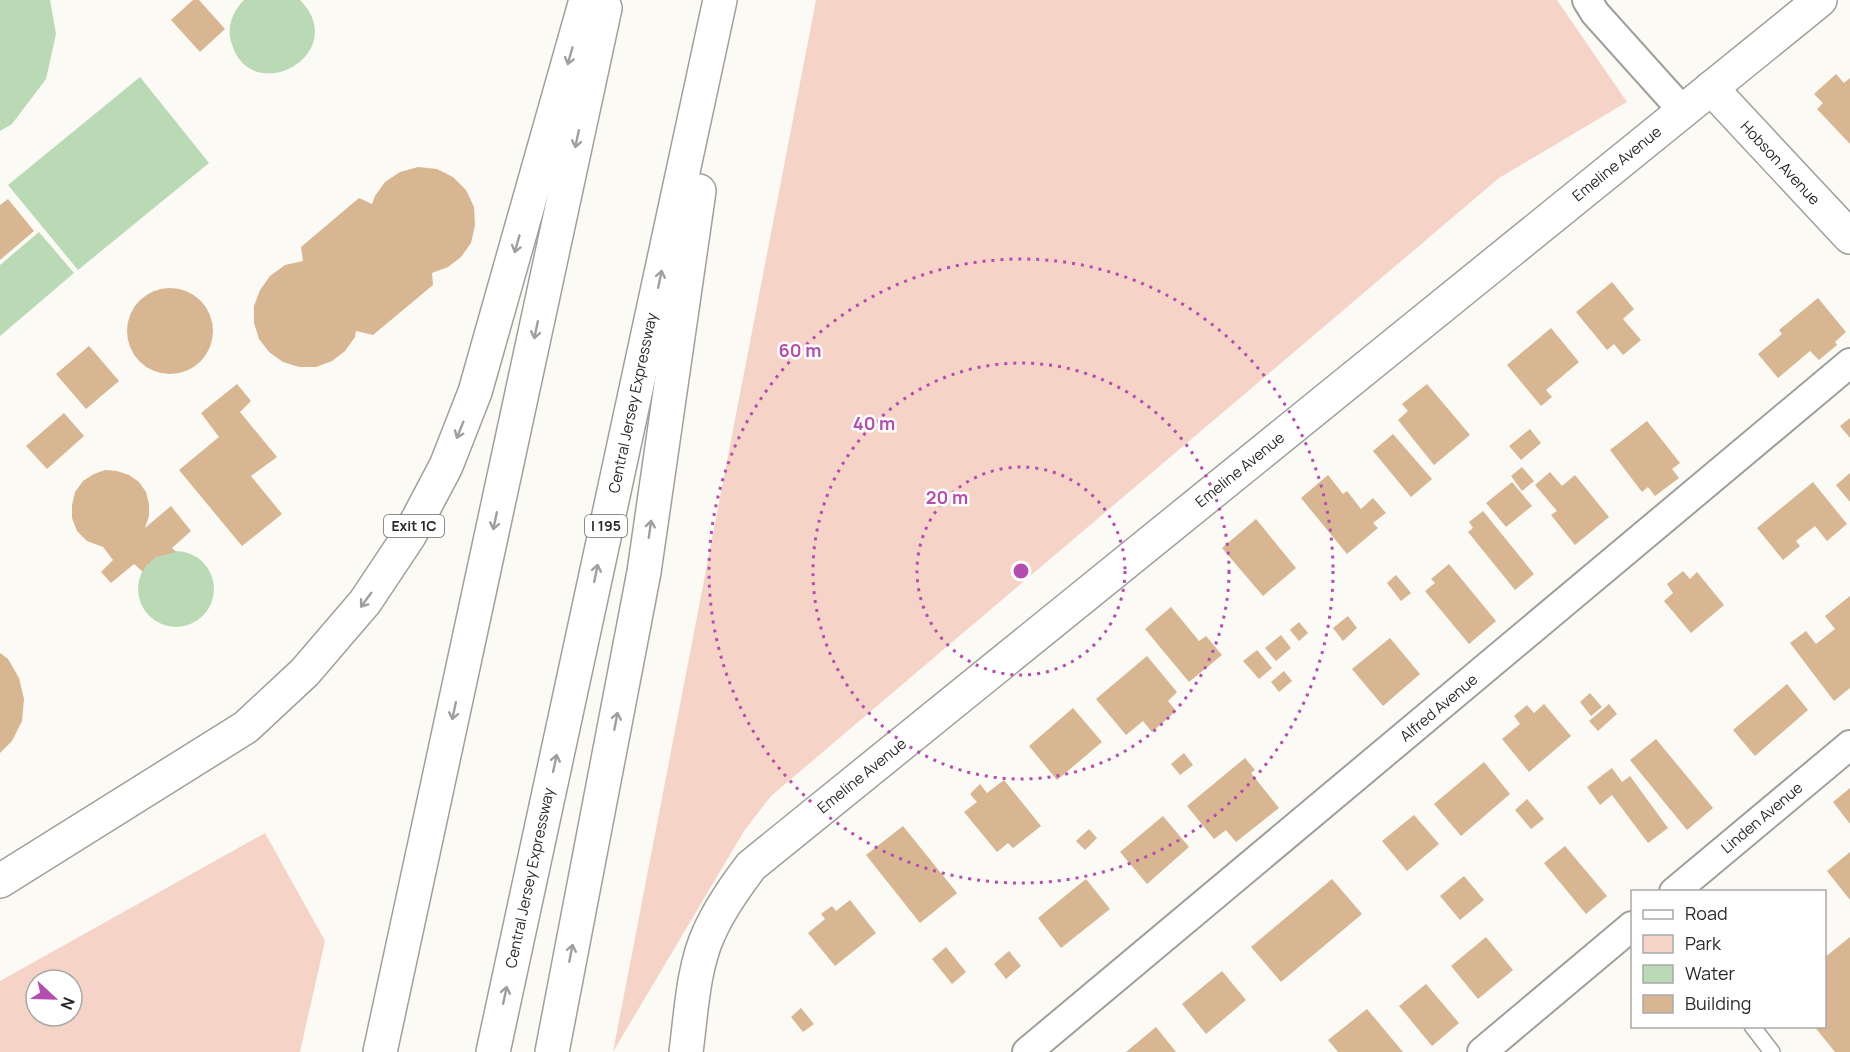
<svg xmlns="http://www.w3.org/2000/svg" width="1850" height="1052" font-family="Manrope,sans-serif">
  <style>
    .green { fill: #f5d4c7; fill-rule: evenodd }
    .water { fill: #b9dab4 }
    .building { fill: #d8b692 }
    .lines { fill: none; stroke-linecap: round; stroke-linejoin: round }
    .service-casing { stroke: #a09f9b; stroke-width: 18 }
    .minor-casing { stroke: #a09f9b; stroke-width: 32 }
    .tertiary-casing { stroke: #a09f9b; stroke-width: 36 }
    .motorway-casing { stroke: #a09f9b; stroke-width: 36 }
    .service { stroke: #fff; stroke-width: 15 }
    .minor { stroke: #fff; stroke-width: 28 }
    .tertiary { stroke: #fff; stroke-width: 33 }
    .motorway { stroke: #fff; stroke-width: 33 }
    .oneway { stroke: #9f9f9e }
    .ring { fill: none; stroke: #b54caf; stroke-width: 3; stroke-dasharray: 3 6 }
    .labels { text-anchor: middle; stroke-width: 5; stroke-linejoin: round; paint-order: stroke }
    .shield { fill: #fff; stroke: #6a6968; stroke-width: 1.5 }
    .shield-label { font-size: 14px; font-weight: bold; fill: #2a2928 }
    .street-label { font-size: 15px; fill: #2a2928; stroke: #fff }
    .centre { fill: #b54caf; stroke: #fff; stroke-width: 3 }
    .ring-label { font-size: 18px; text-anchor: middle; font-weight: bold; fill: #b54caf; stroke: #fff; stroke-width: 5; stroke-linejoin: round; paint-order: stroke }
  </style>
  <rect width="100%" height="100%" fill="#fbfaf5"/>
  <g class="green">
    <polygon points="816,0 1557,0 1627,102 1499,178 771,796 744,831 613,1052"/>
    <path d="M265,833L325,941L300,1052H0V981ZM36,980H72V1016H36Z"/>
  </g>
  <g class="water">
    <polygon points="0,0 50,0 56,34 46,79 12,124 0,131"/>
    <path d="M244,0H300C354,55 245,113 230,37C228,23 234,10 244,0Z"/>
    <polygon points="140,77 209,163 78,270 8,185"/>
    <polygon points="39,232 74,273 0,336 0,265"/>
    <circle cx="176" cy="589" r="38"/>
  </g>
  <g class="building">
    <polygon points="193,0 199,0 225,29 200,52 171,20"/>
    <polygon points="1836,74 1844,83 1850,78 1850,144 1817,109 1823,103 1814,94"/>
    <polygon points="418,167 437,169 453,177 466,190 474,207 475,225 471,243 461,257 448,267 432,273 433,285 373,335 356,331 355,337 345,351 332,361 316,367 299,367 283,362 269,352 259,339 254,323 254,306 260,290 270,276 285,265 303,261 301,247 359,198 372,204 375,196 385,182 400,172"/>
    <polygon points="8,199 34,231 0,260 0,205"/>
    <polygon points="1612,282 1634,309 1623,319 1641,340 1623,355 1614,344 1607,350 1576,312"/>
    <circle cx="170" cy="331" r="43"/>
    <polygon points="1818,298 1846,332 1835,342 1837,345 1819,360 1810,351 1778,378 1758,354 1782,334 1779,330"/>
    <polygon points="1551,328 1579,362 1546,390 1552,397 1541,406 1507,365"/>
    <polygon points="89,346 119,381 86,409 56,374"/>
    <polygon points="237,384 251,401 240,412 277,457 251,476 282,514 242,546 179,470 219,437 201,413"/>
    <polygon points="1427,384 1470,435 1434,465 1398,420 1408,411 1402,404"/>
    <polygon points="64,413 84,436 47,469 26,446"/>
    <polygon points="1850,418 1850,438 1840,426"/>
    <polygon points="1647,421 1680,463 1672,469 1679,478 1655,496 1648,487 1642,492 1610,450"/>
    <polygon points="1530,429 1541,443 1521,460 1509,446"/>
    <polygon points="1393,434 1432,479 1411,497 1373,451"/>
    <polygon points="1522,467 1534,481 1522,491 1511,476"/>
    <polygon points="105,470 117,471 129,475 139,482 146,492 149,504 149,516 145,528 171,506 191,531 172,548 176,552 156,557 146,566 143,572 134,564 111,583 101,572 113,560 103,547 87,541 77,531 72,518 72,505 75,492 83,481 94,474"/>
    <polygon points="1550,472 1562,486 1575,475 1609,517 1575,545 1551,515 1557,511 1535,485"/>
    <polygon points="1850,473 1850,502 1836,485"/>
    <polygon points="1328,475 1343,494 1347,491 1361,509 1373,498 1386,513 1373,523 1378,528 1347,554 1301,498"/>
    <polygon points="1512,482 1532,506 1506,527 1486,503"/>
    <polygon points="1813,482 1847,524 1827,541 1815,526 1796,541 1800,546 1783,560 1757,528"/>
    <polygon points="1483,511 1534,574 1515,590 1468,532 1473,528 1469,522"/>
    <polygon points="1256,519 1296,568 1263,596 1222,548"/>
    <polygon points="1449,564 1496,621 1469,644 1425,591 1435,583 1431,579"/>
    <polygon points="1683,571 1690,579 1697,572 1724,605 1691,633 1664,601 1673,593 1667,584"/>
    <polygon points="1396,575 1411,593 1401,601 1387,583"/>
    <polygon points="1850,596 1850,688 1834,701 1790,643 1806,631 1816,644 1835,629 1825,616"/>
    <polygon points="1171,607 1199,641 1206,636 1222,655 1189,682 1145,629"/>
    <polygon points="1348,616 1357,628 1343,641 1333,628"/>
    <polygon points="1299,622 1308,633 1299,641 1290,630"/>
    <polygon points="1281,635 1291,648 1276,661 1265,648"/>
    <polygon points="1390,638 1420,674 1383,706 1352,669"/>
    <polygon points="1257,650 1272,668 1259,679 1243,661"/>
    <polygon points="0,653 8,659 19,678 24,699 22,721 12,741 0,753"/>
    <polygon points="1147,656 1177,692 1168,701 1176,711 1152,732 1143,721 1126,735 1096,699"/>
    <polygon points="1284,671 1292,681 1279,692 1271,682"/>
    <polygon points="1787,684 1808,710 1755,756 1733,730"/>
    <polygon points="1590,693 1602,707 1591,716 1580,702"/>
    <polygon points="1544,704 1571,736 1529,772 1502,739 1520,724 1514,716 1527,705 1534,713"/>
    <polygon points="1609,704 1617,714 1598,731 1589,721"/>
    <polygon points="1073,708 1102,742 1057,780 1029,746"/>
    <polygon points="1656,739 1713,808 1687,830 1630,760"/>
    <polygon points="1184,753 1193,765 1180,775 1171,764"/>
    <polygon points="1245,758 1255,770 1251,773 1279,808 1236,842 1226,830 1214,839 1187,806"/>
    <polygon points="1484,762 1510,794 1461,836 1434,804"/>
    <polygon points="1612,768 1622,782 1630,776 1668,828 1648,843 1612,795 1600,805 1587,787"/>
    <polygon points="1004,780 1041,826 1013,848 1008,843 997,852 964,812 977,802 970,794 980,784 987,793"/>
    <polygon points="1850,788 1850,824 1833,802"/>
    <polygon points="1527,799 1544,819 1531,829 1515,810"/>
    <polygon points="1414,815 1439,844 1407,871 1382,841"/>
    <polygon points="1163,816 1189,847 1147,884 1120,852"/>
    <polygon points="903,826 957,893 920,923 866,855"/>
    <polygon points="1089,829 1097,838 1085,850 1076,841"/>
    <polygon points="1565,846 1607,896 1586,914 1544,863"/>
    <polygon points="1850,852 1850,900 1827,871"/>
    <polygon points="1464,876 1484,900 1460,920 1440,896"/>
    <polygon points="1086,879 1110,909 1061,948 1038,918"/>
    <polygon points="1332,879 1362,914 1281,982 1251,947"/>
    <polygon points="850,900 876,933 835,966 808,933 825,919 821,914 832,906 836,911"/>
    <polygon points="1486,937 1513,970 1478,999 1451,966"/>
    <polygon points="1850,937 1850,1052 1835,1052 1814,1026 1824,1026 1824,958"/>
    <polygon points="946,947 966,972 952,984 932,959"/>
    <polygon points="1009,951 1021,966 1006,979 994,964"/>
    <polygon points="1222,971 1246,1000 1206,1034 1182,1004"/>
    <polygon points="1426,984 1459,1023 1432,1046 1399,1006"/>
    <polygon points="801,1008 814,1024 803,1032 791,1017"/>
    <polygon points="1367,1009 1403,1052 1338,1052 1328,1040"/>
    <polygon points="1156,1027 1176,1052 1126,1052"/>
  </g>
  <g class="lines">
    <defs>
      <polyline id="service" points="1752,1026 1772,1052"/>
      <g id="minor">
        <polyline points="1587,0 1595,13 1683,111"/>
        <polyline points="1674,892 1850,745"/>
        <polyline points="1027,1052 1850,363"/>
        <polyline points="1482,1052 1632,926"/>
      </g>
      <g id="tertiary">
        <polyline points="1711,88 1850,237"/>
        <path d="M686,1052C691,1015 693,967 709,933C720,908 735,887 751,866L1820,0"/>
      </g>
      <g id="motorway">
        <polyline points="0,881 246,727 305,672 365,602 409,536 446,466 475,392 586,0"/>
        <polyline points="380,1052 605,8"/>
        <polyline points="493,1052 720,0"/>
        <polyline points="552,1052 644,572 699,191"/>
      </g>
    </defs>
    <use href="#service" class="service-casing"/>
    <use href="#minor" class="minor-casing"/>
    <use href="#tertiary" class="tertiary-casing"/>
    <use href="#motorway" class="motorway-casing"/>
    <use href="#service" class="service"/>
    <use href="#minor" class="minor"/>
    <use href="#tertiary" class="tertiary"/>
    <use href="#motorway" class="motorway"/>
  </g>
  <defs><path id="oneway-shaft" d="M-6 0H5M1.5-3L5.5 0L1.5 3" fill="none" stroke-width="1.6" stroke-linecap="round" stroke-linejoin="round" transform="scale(1.5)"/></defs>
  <g class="oneway">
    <use href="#oneway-shaft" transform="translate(570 56) rotate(106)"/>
    <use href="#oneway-shaft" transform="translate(577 139) rotate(102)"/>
    <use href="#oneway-shaft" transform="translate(517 244) rotate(106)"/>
    <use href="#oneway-shaft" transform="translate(660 279) rotate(-78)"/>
    <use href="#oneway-shaft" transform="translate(536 330) rotate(102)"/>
    <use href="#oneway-shaft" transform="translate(460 430) rotate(112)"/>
    <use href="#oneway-shaft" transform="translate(495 521) rotate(102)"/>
    <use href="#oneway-shaft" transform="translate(650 529) rotate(-82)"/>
    <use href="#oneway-shaft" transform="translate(596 573) rotate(-78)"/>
    <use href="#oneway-shaft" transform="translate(366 600) rotate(126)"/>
    <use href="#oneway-shaft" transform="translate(454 711) rotate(102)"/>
    <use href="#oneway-shaft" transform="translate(616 721) rotate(-79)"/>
    <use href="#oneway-shaft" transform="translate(555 763) rotate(-78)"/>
    <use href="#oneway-shaft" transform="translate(571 953) rotate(-79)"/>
    <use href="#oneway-shaft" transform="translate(505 995) rotate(-78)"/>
  </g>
  <g class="ring">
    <circle cx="1021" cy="571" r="104"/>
    <circle cx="1021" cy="571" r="208"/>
    <circle cx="1021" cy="571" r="312"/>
  </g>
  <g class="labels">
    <g class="shield">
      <rect x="384" y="515" width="60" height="22" rx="4.5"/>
      <rect x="585" y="515" width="42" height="22" rx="4.5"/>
    </g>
    <g class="shield-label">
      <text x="414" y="531">Exit 1C</text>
      <text x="606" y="531">I 195</text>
    </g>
    <g class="street-label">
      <text transform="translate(1780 163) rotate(47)" y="5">Hobson Avenue</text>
      <text transform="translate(1617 164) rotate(-39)" y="5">Emeline Avenue</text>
      <text transform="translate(633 403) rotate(-78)" y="5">Central Jersey Expressway</text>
      <text transform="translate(1240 470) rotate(-39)" y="5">Emeline Avenue</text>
      <text transform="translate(1439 708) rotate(-40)" y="5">Alfred Avenue</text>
      <text transform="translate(862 776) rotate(-39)" y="5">Emeline Avenue</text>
      <text transform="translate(1762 818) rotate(-40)" y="5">Linden Avenue</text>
      <text transform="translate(530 878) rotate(-78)" y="5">Central Jersey Expressway</text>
    </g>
  </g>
  <circle cx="1021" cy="571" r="9" class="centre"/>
  <g class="ring-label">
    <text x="800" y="357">60 m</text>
    <text x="874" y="430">40 m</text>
    <text x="947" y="504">20 m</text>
  </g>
  <rect x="1631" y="890" width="195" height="138" fill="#ffffff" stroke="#aaa9a9" stroke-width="1.5"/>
  <rect x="1643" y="910" width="30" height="9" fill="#ffffff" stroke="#aaa9a9" stroke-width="1.5"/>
  <text x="1685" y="920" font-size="18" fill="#2a2928">Road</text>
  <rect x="1643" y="935" width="30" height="18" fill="#f5d4c7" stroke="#aaa9a9" stroke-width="1.5"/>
  <text x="1685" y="950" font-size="18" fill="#2a2928">Park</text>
  <rect x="1643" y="965" width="30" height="18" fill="#b9dab4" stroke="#aaa9a9" stroke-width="1.5"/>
  <text x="1685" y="980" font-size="18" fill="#2a2928">Water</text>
  <rect x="1643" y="995" width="30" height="18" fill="#d8b692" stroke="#aaa9a9" stroke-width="1.5"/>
  <text x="1685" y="1010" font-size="18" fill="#2a2928">Building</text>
  <g transform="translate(54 998) rotate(112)"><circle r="28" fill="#ffffff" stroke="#aaa9a9" stroke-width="1.5"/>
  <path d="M0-4.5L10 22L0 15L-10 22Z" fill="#b54caf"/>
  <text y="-9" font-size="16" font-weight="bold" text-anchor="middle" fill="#2a2928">N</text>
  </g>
</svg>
